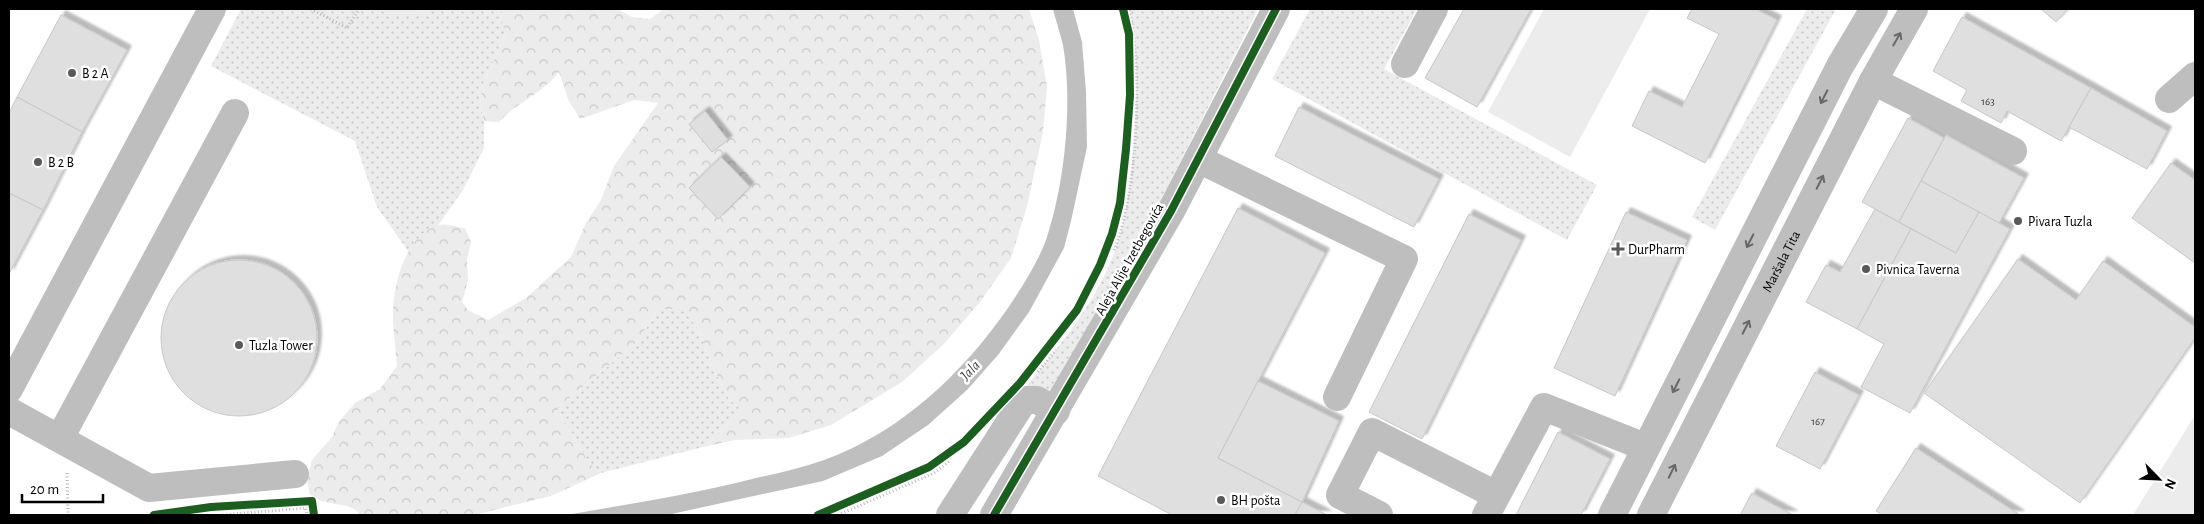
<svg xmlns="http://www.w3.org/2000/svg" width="2204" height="524" font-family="'Alegreya Sans',sans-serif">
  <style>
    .grass { fill: url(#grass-dots) }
    .forest { fill: url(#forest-crowns) }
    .park { fill: #ececec }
    .water { fill: #bfbfbf }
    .building { fill: #dfdfdf; stroke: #c7c7c7; filter: url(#shadow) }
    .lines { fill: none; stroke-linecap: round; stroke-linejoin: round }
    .path { stroke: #b9b9b9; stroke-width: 3; stroke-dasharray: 1 2.5; stroke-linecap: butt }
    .minor { stroke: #bebebe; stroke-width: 28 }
    .major { stroke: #bebebe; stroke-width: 28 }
    .cycleway-casing { stroke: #fff; stroke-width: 11 }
    .cycleway { stroke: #1b5e20; stroke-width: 8 }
    .oneway { stroke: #686868 }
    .poi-dot { fill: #595959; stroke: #fff; stroke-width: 2 }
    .labels { text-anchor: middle; stroke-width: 5; stroke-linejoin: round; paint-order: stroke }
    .number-label { font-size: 11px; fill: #383838 }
    .poi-label { font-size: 14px; fill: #000; stroke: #fff; text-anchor: start }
    .street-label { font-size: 14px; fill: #000; stroke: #fff }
    .water-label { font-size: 15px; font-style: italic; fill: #444; stroke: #fff }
  </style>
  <defs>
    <pattern id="grass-dots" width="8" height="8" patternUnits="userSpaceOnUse" patternTransform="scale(1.25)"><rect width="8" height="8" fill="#ececec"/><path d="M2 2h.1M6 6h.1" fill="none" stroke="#c9c9c9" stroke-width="1.8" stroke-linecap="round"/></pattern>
    <pattern id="forest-crowns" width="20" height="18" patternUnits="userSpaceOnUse" patternTransform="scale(1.25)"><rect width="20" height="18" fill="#ececec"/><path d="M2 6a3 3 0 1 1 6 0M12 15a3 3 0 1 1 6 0" fill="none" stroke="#c9c9c9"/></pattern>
    <filter id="shadow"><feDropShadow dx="4.5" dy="-4.5" stdDeviation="1" flood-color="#0004"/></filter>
  </defs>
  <rect width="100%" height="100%" fill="#fff"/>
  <g class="grass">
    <polygon points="241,9 504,9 501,15 505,35 483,84 480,104 484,121 484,148 463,190 439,224 423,235 408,251 377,207 355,141 211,66"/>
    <path d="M1129,9H1258L1167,188L1048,401L1025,388C1062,343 1105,292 1120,234C1130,198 1133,159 1135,122C1137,84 1138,46 1129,9Z"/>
    <polygon points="1310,9 1417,9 1384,69 1597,185 1567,240 1272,79"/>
    <polygon points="1807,9 1836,9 1715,230 1692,217"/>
    <polygon points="683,308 698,329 711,363 729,399 742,410 703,447 601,473 589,463 557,408 638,341 658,309"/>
  </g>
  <path class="forest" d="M504,9H617L632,17L650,19L664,9H1029L1039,40L1047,87L1043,132L1027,206L1011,258L980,302L944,344L902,382L831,425L789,438L735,440L703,447L742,410L729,399L711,363L698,329L683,309H658L638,341L557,408L589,463L601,473L551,496L474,515H360C352,503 338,506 326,502C320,501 315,498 310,495L307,480L312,460L332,437L338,423L355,403L380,389L397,366C396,347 392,327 393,308C395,279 406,236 438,225C445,223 457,227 465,228L471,242L467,260L468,280L462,302L468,310L488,320L526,298L571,257L586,223L601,200L614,166L658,103L634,100L580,119L568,99L559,72C541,95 518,101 499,122L484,121L480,104L483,84L505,35L501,15Z"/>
  <g class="park">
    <path d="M377,9H437C419,18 395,18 377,9Z"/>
    <polygon points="1544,9 1650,9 1570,157 1488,112"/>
    <polygon points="2195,415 2195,515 2133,515"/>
  </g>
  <path class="water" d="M1053,9H1073L1082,42L1086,92L1087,147L1071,221L1064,248L1029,312L998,355L967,390L928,425L882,456L823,481L667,515H566C630,504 693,494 756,478C779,473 802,468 824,460C901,432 962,374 1008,308C1022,287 1037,264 1046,240C1065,184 1073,103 1063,45C1060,33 1056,21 1053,9Z"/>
  <g class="building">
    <polygon points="1464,9 1531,9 1477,107 1425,78"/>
    <polygon points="1692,9 1755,9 1777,20 1705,163 1632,126 1649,91 1682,107 1719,34 1687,18"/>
    <polygon points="2041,9 2068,9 2056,22"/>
    <polygon points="61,15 127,50 82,132 17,97"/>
    <polygon points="1962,17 2091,88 2061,141 2007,111 2001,123 1961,101 1967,90 1933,71"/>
    <polygon points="2091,88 2167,131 2147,169 2069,127"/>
    <polygon points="17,97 82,132 43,210 9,193 9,113"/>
    <polygon points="1299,107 1439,179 1414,227 1275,156"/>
    <polygon points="705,111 728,140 712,152 689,124"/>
    <polygon points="1908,118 1944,138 1899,222 1862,202"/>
    <polygon points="1946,135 2024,178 1999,223 1921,181"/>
    <polygon points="721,157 750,187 718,219 689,188"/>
    <polygon points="2171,163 2195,180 2195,263 2132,218"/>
    <polygon points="1921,181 1979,212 1956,253 1899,222"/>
    <polygon points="9,193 43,210 9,274"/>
    <polygon points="1238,208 1325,253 1218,458 1302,502 1295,515 1172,515 1098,476"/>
    <polygon points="1875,209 1911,229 1857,329 1806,302 1826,265 1840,272"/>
    <polygon points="1626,212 1687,240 1615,396 1554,368"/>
    <polygon points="1979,212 2010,229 1910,413 1861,387 1884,344 1857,329 1911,229 1956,253"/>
    <polygon points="1469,214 1521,240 1422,439 1369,412"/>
    <polygon points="2018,259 2076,300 2103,261 2195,327 2195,338 2080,503 1924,393"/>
    <circle cx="239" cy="338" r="78"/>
    <polygon points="1815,372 1859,395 1820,469 1776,446"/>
    <polygon points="1258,381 1339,421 1302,502 1218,458"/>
    <polygon points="1558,432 1610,459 1581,515 1516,515"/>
    <polygon points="1916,448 2020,515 1882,515 1876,511"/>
    <polygon points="1752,493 1793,515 1740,515"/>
    <polygon points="1302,502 1327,515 1295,515"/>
  </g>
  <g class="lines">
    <g class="path">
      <polyline points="311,9 347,28 359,9"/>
      <path d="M1114,250C1138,193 1143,69 1129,9"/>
      <polyline points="1038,372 1056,350"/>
      <polyline points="67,473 68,515"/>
      <polyline points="223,515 306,508 307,515"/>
      <polyline points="838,515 934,473 951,460"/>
    </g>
    <g class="minor">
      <polyline points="1405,64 1434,9"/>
      <polyline points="1873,81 2013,151"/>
      <polyline points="2169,99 2195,76"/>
      <polyline points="1198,159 1404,259 1337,397"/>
      <polyline points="9,389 212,9"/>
      <polyline points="9,411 149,488 295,474"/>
      <polyline points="60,438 235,113"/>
      <polyline points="950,515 1024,400 1037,400 1056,411"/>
      <polyline points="994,515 1171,211 1276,9"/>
      <polyline points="1379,515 1340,495 1372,432 1496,495"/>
      <polyline points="1486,515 1544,407 1645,447"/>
    </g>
    <g class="major">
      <polyline points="1612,515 1840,66 1874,9"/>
      <path id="s1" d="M1651,515L1873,81L1914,9"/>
    </g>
    <defs>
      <g id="cycleway">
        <polyline points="154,515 211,507 312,501 314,515"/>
        <polyline points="818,515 929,467 964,442 1020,383 1077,310 1100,265 1112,234 1120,203 1126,149 1130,95 1129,34 1123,9"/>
        <polyline points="994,515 1171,211 1276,9"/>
      </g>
    </defs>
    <use href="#cycleway" class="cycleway-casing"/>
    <use href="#cycleway" class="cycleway"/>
  </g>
  <defs><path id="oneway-shaft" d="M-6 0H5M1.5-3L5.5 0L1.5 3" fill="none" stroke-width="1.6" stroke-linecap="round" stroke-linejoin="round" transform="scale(1.25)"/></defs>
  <g class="oneway">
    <use href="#oneway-shaft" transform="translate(1897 39) rotate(-60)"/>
    <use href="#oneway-shaft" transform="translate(1824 97) rotate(117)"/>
    <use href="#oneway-shaft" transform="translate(1820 182) rotate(-63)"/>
    <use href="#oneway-shaft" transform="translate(1750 241) rotate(117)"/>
    <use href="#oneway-shaft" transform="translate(1746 327) rotate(-63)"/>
    <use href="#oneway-shaft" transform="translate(1676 386) rotate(117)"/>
    <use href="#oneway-shaft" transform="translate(1672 471) rotate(-64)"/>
  </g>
  <g class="poi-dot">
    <circle cx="72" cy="73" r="5"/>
    <circle cx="38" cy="162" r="5"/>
    <circle cx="2018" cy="221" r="5"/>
    <path d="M1615.5 241.5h5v5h5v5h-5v5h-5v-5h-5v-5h5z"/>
    <circle cx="1866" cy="269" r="5"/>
    <circle cx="239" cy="345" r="5"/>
    <circle cx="1221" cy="500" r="5"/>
  </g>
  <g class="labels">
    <g class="number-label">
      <text x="1988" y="105">163</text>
      <text x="1818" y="425">167</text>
    </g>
    <g class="poi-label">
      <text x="82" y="78">B 2 A</text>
      <text x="48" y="167">B 2 B</text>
      <text x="2028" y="226">Pivara Tuzla</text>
      <text x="1628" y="254">DurPharm</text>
      <text x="1876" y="274">Pivnica Taverna</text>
      <text x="249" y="350">Tuzla Tower</text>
      <text x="1231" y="505">BH pošta</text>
    </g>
    <g class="street-label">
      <text transform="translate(1129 259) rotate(-61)" y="5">Aleja Alije Izetbegovića</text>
      <text dy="5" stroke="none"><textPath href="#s1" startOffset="285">Maršala Tita</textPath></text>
    </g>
    <g class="water-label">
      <text transform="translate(970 370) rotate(-46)" y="5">Jala</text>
    </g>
  </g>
  <rect width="2204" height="524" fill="none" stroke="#000000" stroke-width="20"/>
  <g transform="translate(2159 479) rotate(114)" stroke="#ffffff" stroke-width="4" paint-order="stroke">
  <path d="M0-4L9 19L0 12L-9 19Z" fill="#000000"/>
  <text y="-8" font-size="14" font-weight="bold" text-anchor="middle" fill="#000000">N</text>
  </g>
  <path d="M22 494v8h81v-8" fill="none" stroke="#000000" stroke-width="2.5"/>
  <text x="30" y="494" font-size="15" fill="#000000" stroke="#ffffff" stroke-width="4" paint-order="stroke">20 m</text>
</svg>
